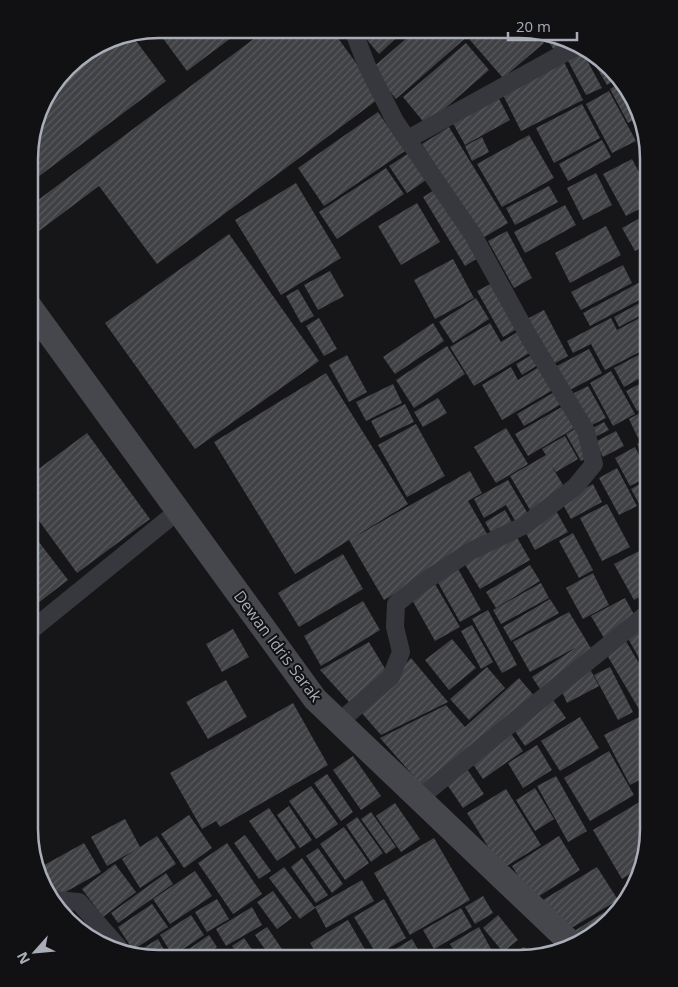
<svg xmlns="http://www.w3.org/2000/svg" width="678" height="987" font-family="'Open Sans',sans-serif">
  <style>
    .building { fill: url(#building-hatch) }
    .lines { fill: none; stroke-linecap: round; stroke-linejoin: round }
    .minor { stroke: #37383d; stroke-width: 18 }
    .secondary { stroke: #45474d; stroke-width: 25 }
    .labels { text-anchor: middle; stroke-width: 4; stroke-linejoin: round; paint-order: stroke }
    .street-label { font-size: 16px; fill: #a8adb8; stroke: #111113 }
    .rim { fill: none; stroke: #a8adb8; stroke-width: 2.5 }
  </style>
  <defs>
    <pattern id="building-hatch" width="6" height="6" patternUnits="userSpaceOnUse" patternTransform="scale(1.25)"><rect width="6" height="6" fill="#404145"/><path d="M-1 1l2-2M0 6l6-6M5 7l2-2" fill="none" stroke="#595a5e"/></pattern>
  </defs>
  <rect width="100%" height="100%" fill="#161618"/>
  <g class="building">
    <polygon points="156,29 243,29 187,71"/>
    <polygon points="267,29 332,30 381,97 157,264 99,186 39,231 30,219 30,206"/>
    <polygon points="364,30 405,30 379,54 361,33"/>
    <polygon points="416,30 464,31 468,36 396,99 371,69"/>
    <polygon points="480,31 533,31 544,43 503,78 470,40"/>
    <polygon points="542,31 545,31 568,42 554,50"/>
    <polygon points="130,33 166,81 30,183 30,141 46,94 124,34"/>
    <polygon points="466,43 489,70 426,125 403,97"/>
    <polygon points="98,46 99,47 62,74 73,61"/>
    <polygon points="581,49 602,88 586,95 566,57"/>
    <polygon points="589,51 599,56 603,61 596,64"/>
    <polygon points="563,60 583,100 521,131 501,91"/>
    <polygon points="605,63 617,79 607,85 597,68"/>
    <polygon points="620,83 639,108 641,116 628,123 610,89"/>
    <polygon points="609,91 636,141 612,153 586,104"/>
    <polygon points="496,93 510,120 465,145 450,118"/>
    <polygon points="582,104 600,138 554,163 536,128"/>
    <polygon points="378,112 405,151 324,206 298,168"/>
    <polygon points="449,127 508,223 481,239 422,144"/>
    <polygon points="529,135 554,178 502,207 477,164"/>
    <polygon points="482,137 489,152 472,161 465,146"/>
    <polygon points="602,140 611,157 568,181 559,164"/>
    <polygon points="412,151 429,178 407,193 389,166"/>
    <polygon points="632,159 649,191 649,204 626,216 603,174"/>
    <polygon points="386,168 404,194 337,239 319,212"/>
    <polygon points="596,173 612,205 583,220 567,188"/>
    <polygon points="296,183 341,258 281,295 235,220"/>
    <polygon points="549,186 558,202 515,225 506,208"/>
    <polygon points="436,189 478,258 465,266 423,197"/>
    <polygon points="417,203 440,242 401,265 378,226"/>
    <polygon points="565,205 576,225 525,253 514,232"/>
    <polygon points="649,213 649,244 635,251 622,228"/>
    <polygon points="606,226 621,255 570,283 555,253"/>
    <polygon points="507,231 532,278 514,288 488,241"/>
    <polygon points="229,234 319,361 195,449 105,323"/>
    <polygon points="453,259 474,298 435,319 414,280"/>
    <polygon points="623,265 632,283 581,310 571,292"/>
    <polygon points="330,271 344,296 318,310 304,285"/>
    <polygon points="496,281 522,326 503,337 477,291"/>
    <polygon points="640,282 647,296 590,326 583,313"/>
    <polygon points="298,289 314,316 301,323 286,296"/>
    <polygon points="476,298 489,319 453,343 439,322"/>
    <polygon points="645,300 649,311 619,327 614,317"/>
    <polygon points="544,310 568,356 550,366 525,320"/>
    <polygon points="649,313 649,347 605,370 591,344 573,353 567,341 611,318 617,330"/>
    <polygon points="319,318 337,349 324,356 306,326"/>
    <polygon points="433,323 444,341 395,374 383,357"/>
    <polygon points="490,323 501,342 519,331 531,352 474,386 450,347"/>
    <polygon points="447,346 465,374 414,408 396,380"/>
    <polygon points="589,349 602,373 568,391 555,367"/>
    <polygon points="644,352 649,362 649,373 624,387 614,368"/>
    <polygon points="535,353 541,363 522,375 516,364"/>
    <polygon points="347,355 367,392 349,402 329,365"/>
    <polygon points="542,365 556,388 502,420 482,385 511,367 518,380"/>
    <polygon points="611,371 635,414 613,426 590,383"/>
    <polygon points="326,373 408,504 351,539 470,471 482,493 468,501 490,539 384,600 349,540 295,574 214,442"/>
    <polygon points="649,379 649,405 637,411 626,391"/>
    <polygon points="393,384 402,403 366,421 356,402"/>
    <polygon points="588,386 606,418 590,426 572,394"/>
    <polygon points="556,391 563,403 524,426 517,414"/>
    <polygon points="438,398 447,413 423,427 414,412"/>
    <polygon points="405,404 414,422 380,438 371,421"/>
    <polygon points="565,405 578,426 528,456 515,434"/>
    <polygon points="649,408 649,432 638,438 629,419"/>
    <polygon points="604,422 609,430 595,437 591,429"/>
    <polygon points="416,424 445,476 407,497 378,445"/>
    <polygon points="506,428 528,464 496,483 474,447"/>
    <polygon points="575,429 591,455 581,461 566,434"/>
    <polygon points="616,431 624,446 603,457 595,442"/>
    <polygon points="87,433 150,519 77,573 29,507 29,476"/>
    <polygon points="565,436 578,459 556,472 551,465 566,490 530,510 510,476 546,455 542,449"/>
    <polygon points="647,439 649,442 649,467 637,444"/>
    <polygon points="635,447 649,476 630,486 615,458"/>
    <polygon points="617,468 637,506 619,515 599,478"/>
    <polygon points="508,480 531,519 518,526 506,505 484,518 474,499"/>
    <polygon points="645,481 649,490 649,522 631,489"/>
    <polygon points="593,484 602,502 571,519 561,501"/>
    <polygon points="607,504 630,547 602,561 580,518"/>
    <polygon points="555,509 568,532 535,550 522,526"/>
    <polygon points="505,510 514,526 494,538 485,522"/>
    <polygon points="29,529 68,580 29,610"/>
    <polygon points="573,533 593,570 579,578 559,541"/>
    <polygon points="515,534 530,560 480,589 464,563"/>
    <polygon points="649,546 649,592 634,600 614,564"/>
    <polygon points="343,554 363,589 299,627 278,593"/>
    <polygon points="530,565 540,581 496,608 486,592"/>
    <polygon points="457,567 481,610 460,622 436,579"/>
    <polygon points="593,573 609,605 583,619 566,588"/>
    <polygon points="541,583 549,598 501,624 493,610"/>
    <polygon points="435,584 460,627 435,641 411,598"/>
    <polygon points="625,598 637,620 604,638 591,616"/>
    <polygon points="550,599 559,613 511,641 503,627"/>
    <polygon points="363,601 380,630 321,666 304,636"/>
    <polygon points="488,610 517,665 502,673 472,619"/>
    <polygon points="569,612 595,655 542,692 532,677 577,647 530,672 513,642"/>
    <polygon points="649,620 649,676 625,633"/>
    <polygon points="472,625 493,662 481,669 461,631"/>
    <polygon points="233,629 249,657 222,672 206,644"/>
    <polygon points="624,638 649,680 649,726 604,650"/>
    <polygon points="452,639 476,668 449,690 425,660"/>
    <polygon points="369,642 390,677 349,702 320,670"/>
    <polygon points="411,658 448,702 381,735 360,711"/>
    <polygon points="487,667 505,688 469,720 450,699"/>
    <polygon points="589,667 599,686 567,703 558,683"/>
    <polygon points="610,667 633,712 618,720 594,675"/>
    <polygon points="519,678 536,698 425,789 380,738 446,705 465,727"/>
    <polygon points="226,680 247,717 208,739 186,702"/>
    <polygon points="553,700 566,718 525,746 512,727"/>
    <polygon points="293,703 328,765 220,827 216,821 202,829 170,773"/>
    <polygon points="580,717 599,748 560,771 541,741"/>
    <polygon points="639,717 649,736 649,775 630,785 604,735"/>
    <polygon points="510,732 523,751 483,779 470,760"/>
    <polygon points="537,745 552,770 523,788 508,763"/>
    <polygon points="609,751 634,795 590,821 564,778"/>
    <polygon points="353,756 381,796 361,810 333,770"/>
    <polygon points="465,766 484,794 463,808 444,780"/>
    <polygon points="327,774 353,812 341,821 314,783"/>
    <polygon points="556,776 587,831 568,842 537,786"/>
    <polygon points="311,786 338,824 316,839 289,801"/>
    <polygon points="535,788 554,819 535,831 516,800"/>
    <polygon points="506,789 541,845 502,869 467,813"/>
    <polygon points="646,798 649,803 649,838 638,869 622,879 593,830"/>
    <polygon points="395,803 420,839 401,852 376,816"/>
    <polygon points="289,806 312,840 300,848 277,815"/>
    <polygon points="269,808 296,848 277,861 249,821"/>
    <polygon points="371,812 396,847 386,854 361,819"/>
    <polygon points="189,815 212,848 184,868 161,834"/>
    <polygon points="357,817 383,853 371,862 346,825"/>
    <polygon points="125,819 140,847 157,836 176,864 140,888 122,859 135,850 107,866 91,837"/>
    <polygon points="344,827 369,863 345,880 320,844"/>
    <polygon points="245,835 271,871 259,879 234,843"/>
    <polygon points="559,836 580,870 533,900 512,866"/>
    <polygon points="434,838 470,900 410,935 374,873"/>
    <polygon points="84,843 101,872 55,898 39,868"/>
    <polygon points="227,843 262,894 233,914 198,863"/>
    <polygon points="318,848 343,884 332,893 306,856"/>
    <polygon points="302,858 328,895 316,903 291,867"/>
    <polygon points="115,864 136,892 103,917 82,889"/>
    <polygon points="284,867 315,908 300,919 269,878"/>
    <polygon points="597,867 618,900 568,930 538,903"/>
    <polygon points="195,871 212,896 170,924 153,899"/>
    <polygon points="166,873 173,884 118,923 111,913"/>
    <polygon points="362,880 374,901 326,928 315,907"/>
    <polygon points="273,891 292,918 277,929 257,902"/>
    <polygon points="483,896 493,913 475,924 465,907"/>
    <polygon points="627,898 627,901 580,940 571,933"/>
    <polygon points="217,899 229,919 207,932 195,912"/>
    <polygon points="384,899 406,938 377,955 354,917"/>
    <polygon points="152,904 168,927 133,950 118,927"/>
    <polygon points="252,907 262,925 226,946 216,929"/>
    <polygon points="461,908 472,927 434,949 423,930"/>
    <polygon points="191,915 204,935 173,956 160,935"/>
    <polygon points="498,915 518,940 503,952 483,928"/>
    <polygon points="78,920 86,934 80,932 73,923"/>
    <polygon points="348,920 367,953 360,958 319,958 310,943"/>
    <polygon points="267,927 288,958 271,958 255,935"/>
    <polygon points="479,927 491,949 476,958 458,958 450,944"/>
    <polygon points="209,935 217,947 202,957 186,957 183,953"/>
    <polygon points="244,938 258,958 240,957 232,946"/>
    <polygon points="158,939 168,957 142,957 138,951"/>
    <polygon points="412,939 423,958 380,958"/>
    <polygon points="524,947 533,956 506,958"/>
    <polygon points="232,949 238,957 220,957"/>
  </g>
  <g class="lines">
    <g class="minor">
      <polyline points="408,139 577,46"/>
      <polyline points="29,632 178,511"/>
      <polyline points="339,722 391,677 401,652 395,627 396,604 422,583 471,551 525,525 575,487 594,464 586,431 529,337 473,235 395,121 367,66 353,30"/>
      <polyline points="418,799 649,612"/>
      <polyline points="55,900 79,902 119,948"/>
    </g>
    <polyline class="secondary" points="30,307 315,699 573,945"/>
  </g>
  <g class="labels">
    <g class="street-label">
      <text transform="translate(278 646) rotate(53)" y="6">Dewan Idris Sarak</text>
    </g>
  </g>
  <path d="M0 0H678V987H0ZM159 38H519A121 121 0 0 1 640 159V829A121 121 0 0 1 519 950H159A121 121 0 0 1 38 829V159A121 121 0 0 1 159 38Z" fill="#111113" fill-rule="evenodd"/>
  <path class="rim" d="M159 38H519A121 121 0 0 1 640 159V829A121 121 0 0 1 519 950H159A121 121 0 0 1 38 829V159A121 121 0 0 1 159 38Z"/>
  <g transform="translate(35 952) rotate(243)" stroke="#111113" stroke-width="4" paint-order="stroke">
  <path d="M0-4L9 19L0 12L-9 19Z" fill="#a8adb8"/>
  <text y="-8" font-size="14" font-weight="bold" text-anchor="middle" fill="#a8adb8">N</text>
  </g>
  <path d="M508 32v8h69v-8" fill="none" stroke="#a8adb8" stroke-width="2.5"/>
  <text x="516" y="32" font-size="15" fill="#a8adb8" stroke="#111113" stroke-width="4" paint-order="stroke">20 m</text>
</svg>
